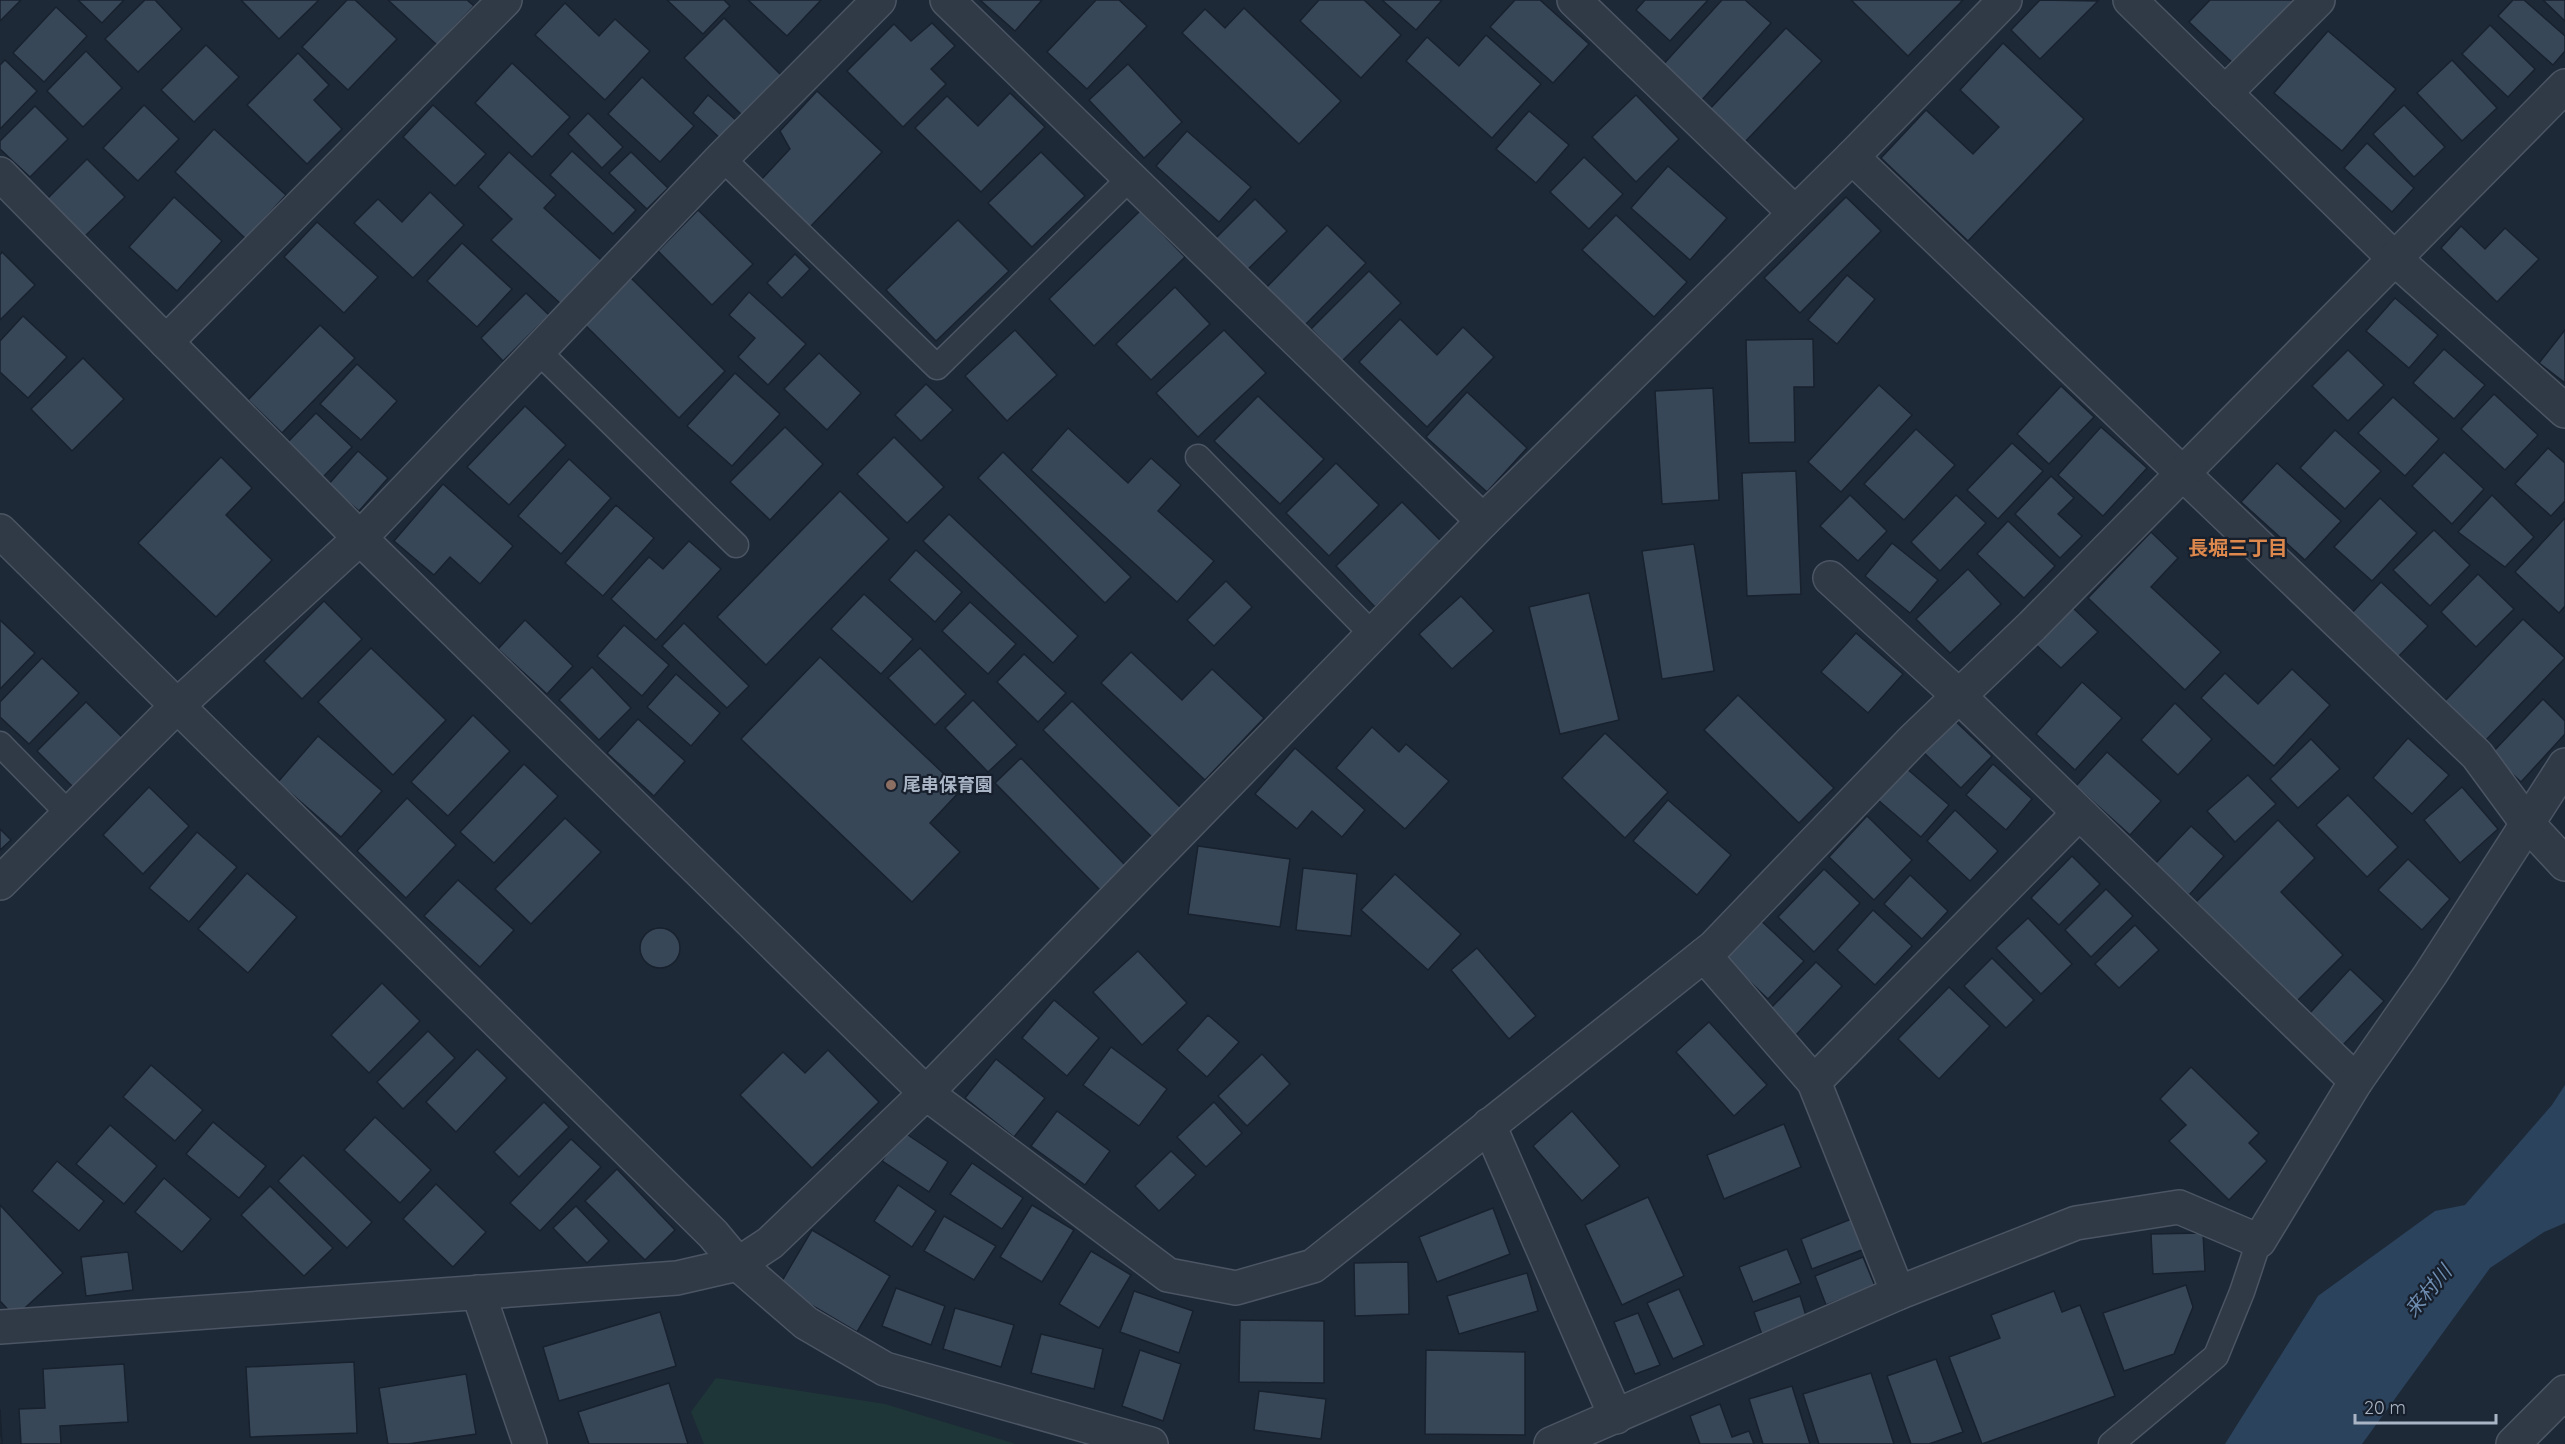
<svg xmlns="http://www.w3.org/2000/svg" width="2565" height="1444" font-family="Quicksand,'Noto Sans JP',sans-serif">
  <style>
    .green { fill: #1f3638 }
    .water { fill: #2c435e }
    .building { fill: #384758; stroke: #18212e; stroke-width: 1.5 }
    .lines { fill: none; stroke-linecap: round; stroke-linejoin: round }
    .lane-casing { stroke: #4b5563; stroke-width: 27 }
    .street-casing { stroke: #4b5563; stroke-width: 36 }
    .lane { stroke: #303a47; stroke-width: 24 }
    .street { stroke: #303a47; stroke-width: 33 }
    .education-dot { fill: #8d6e63; stroke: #161f2b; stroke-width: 2 }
    .labels { text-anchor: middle; stroke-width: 4.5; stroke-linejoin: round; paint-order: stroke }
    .poi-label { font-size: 18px; font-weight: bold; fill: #a9b5c5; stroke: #161f2b; text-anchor: start }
    .neighbourhood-label { font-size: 20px; font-weight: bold; fill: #dd884c; stroke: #161f2b }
    .water-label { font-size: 20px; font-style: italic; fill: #6e8db1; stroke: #161f2b }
  </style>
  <rect width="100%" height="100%" fill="#1d2937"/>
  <polygon class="green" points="716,1378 885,1404 1016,1444 704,1444 691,1412"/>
  <polygon class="water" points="2565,1085 2565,1223 2544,1232 2490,1268 2362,1444 2225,1444 2318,1296 2435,1211 2465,1205 2552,1105"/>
  <g class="building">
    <polygon points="0,0 21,0 0,21"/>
    <polygon points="78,0 124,0 102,23"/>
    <polygon points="145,0 155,0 182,29 138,72 105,39"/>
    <polygon points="241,0 319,0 279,39"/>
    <polygon points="347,0 355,0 397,39 348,90 302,47"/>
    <polygon points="388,0 467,0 474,6 437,45"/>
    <polygon points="667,0 724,0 730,6 703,34"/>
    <polygon points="748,0 821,0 787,36"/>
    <polygon points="980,0 1042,0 1015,31"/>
    <polygon points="1096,0 1119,0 1147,26 1087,89 1047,52"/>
    <polygon points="1319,0 1364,0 1401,35 1361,78 1300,21"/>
    <polygon points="1382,0 1442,0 1416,30"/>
    <polygon points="1515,0 1540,0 1589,44 1553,83 1490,27"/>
    <polygon points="1645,0 1708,0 1670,41 1636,10"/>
    <polygon points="1722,0 1745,0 1771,23 1700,102 1661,67"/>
    <polygon points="1851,0 1963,0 1908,56"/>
    <polygon points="2040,0 2098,1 2040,59 2011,30"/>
    <polygon points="2210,0 2297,0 2235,65 2189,22"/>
    <polygon points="2513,0 2524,0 2565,36 2565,51 2553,65 2498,16"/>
    <polygon points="2543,0 2565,0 2565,21"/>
    <polygon points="565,3 599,36 615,19 650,51 605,100 535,35"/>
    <polygon points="56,7 87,36 44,82 13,53"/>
    <polygon points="1244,8 1341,101 1299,144 1182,33 1205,9 1225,28"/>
    <polygon points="724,18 781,75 742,115 684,58"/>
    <polygon points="932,23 955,46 931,69 946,84 903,127 847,71 894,24 911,41"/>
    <polygon points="2490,25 2535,69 2508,97 2462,54"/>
    <polygon points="1786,28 1822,61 1742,145 1707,112"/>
    <polygon points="2328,31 2396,89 2342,151 2274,93"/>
    <polygon points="1486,35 1541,84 1492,138 1406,61 1427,37 1459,66"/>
    <polygon points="2003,43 2084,119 1968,241 1881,158 1926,110 1973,154 1999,127 1960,90"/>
    <polygon points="206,45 239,77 194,122 161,90"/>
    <polygon points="86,51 122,88 83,127 47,91"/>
    <polygon points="298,53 329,85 314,100 342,129 307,164 247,105"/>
    <polygon points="5,60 37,91 0,129 0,65"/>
    <polygon points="2452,60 2497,108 2462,141 2417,93"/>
    <polygon points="512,63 570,117 532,157 475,103"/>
    <polygon points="1128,64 1182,122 1144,158 1089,100"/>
    <polygon points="642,77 694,126 660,162 608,114"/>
    <polygon points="817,91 882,152 810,227 760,181 790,149 780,131"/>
    <polygon points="1010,93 1045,127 981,192 915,128 947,96 978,126"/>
    <polygon points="708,95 738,122 722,140 693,113"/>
    <polygon points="1636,95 1679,139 1636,182 1592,137"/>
    <polygon points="144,105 179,139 138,181 103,148"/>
    <polygon points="433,105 486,154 455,186 403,137"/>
    <polygon points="2404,105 2445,147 2414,177 2373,134"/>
    <polygon points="35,106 68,139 30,177 0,149 0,141"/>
    <polygon points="1529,111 1569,145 1536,183 1496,149"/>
    <polygon points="588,113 623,147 602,168 568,134"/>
    <polygon points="214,129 286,195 246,239 175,172"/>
    <polygon points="1187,131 1251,187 1219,222 1156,166"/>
    <polygon points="2367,143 2414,188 2392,212 2344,168"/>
    <polygon points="572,151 636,210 613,234 550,175"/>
    <polygon points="509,152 556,195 544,208 601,260 561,304 491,240 512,219 478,187"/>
    <polygon points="631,152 668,188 647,209 609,173"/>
    <polygon points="1041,152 1085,196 1032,247 988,203"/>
    <polygon points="1584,157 1623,194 1589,229 1550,192"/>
    <polygon points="87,159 125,197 84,237 46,200"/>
    <polygon points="1668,166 1727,218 1690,260 1631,208"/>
    <polygon points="430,192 464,225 413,278 354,223 378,199 402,222"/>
    <polygon points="174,197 222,241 177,291 129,247"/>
    <polygon points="1846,197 1881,231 1800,313 1764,278"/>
    <polygon points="1255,199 1287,231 1247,270 1215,239"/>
    <polygon points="698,210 753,264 712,305 658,251"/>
    <polygon points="1140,211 1185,257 1094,346 1049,299"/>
    <polygon points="1616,215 1687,282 1654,317 1582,250"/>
    <polygon points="958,220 1009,271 936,341 886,290"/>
    <polygon points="317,222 378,277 344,313 284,257"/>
    <polygon points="1327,225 1366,263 1303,327 1264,290"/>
    <polygon points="2461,226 2485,249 2505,228 2539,259 2497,302 2441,248"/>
    <polygon points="462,243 512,289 477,327 427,281"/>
    <polygon points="2,252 35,285 0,320 0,255"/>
    <polygon points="795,254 810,269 782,298 767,283"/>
    <polygon points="1369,271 1401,303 1342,361 1311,329"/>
    <polygon points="1847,275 1875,299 1837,344 1808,320"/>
    <polygon points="631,278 725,371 679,418 585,325"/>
    <polygon points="1175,287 1210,324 1151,380 1116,344"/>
    <polygon points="749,292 806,344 768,385 738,357 755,338 729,315"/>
    <polygon points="526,293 549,315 503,361 481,338"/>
    <polygon points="2395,298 2438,335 2409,368 2366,331"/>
    <polygon points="23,316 67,357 28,398 0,372 0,341"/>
    <polygon points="1400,319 1437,355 1463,327 1494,357 1427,427 1359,362"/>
    <polygon points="320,325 355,358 282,433 248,400"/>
    <polygon points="1015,330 1057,375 1007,421 965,376"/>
    <polygon points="1224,330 1266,373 1198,437 1156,393"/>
    <polygon points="2565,330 2565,383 2539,363"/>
    <polygon points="1813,339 1814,387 1794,387 1795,442 1749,443 1746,340"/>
    <polygon points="2444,349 2485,385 2454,419 2413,383"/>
    <polygon points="2348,350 2384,385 2348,421 2312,386"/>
    <polygon points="819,353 861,393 827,430 784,389"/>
    <polygon points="83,358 124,399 72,451 31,409"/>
    <polygon points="357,364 397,401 361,440 320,404"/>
    <polygon points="735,373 780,414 732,466 687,426"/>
    <polygon points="926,384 953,410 921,441 895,415"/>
    <polygon points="1879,385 1912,415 1841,492 1808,462"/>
    <polygon points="2061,386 2094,417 2049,464 2017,434"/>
    <polygon points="1713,388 1719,500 1662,504 1655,391"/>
    <polygon points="1467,392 1527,448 1487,492 1426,437"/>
    <polygon points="2494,394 2538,435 2505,470 2461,429"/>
    <polygon points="1258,396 1324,459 1280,504 1214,441"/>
    <polygon points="2393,397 2439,439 2405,476 2358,433"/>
    <polygon points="525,406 566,445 509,505 467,467"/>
    <polygon points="316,413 352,447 322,478 286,444"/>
    <polygon points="785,427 823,464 770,520 730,482"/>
    <polygon points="2101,427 2147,468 2103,516 2058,475"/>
    <polygon points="1068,428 1128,483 1151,458 1181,485 1158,511 1214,561 1177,602 1031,470"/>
    <polygon points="1916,429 1955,465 1904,520 1864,484"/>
    <polygon points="2335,430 2381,471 2345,509 2300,468"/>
    <polygon points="894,437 944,487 907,523 857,474"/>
    <polygon points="2012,443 2043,471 1998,519 1967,490"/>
    <polygon points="2548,448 2565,463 2565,501 2551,516 2515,484"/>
    <polygon points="358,451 388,478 359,511 328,485"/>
    <polygon points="1003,452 1131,577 1105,603 978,478"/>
    <polygon points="2444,452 2484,489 2452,524 2412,486"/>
    <polygon points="221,457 252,488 226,515 272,560 216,617 138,543"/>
    <polygon points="569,459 611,498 561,554 518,516"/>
    <polygon points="1336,463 1379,505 1329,556 1286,513"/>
    <polygon points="2277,463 2341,521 2305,560 2241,502"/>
    <polygon points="1796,471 1801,594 1747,596 1742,473"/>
    <polygon points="2051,476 2074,498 2058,514 2082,536 2060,558 2015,514"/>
    <polygon points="443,484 513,546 480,584 450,557 434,575 394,541"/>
    <polygon points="840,491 889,539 766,665 717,617"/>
    <polygon points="1850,495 1887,531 1858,561 1820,526"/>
    <polygon points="1956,495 1986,523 1940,571 1911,542"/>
    <polygon points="2492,495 2534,537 2505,567 2458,532"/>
    <polygon points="2380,498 2417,533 2372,581 2334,547"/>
    <polygon points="1402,502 1442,542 1375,607 1336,566"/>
    <polygon points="616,505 654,538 603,596 565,563"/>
    <polygon points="949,514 1078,636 1053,663 923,541"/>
    <polygon points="2565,518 2565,606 2559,613 2515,572"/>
    <polygon points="2008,521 2055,566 2024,598 1977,554"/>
    <polygon points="2434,530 2470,565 2430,606 2393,570"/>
    <polygon points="2151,532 2178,558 2151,587 2221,652 2185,690 2088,598"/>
    <polygon points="689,541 721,569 656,640 611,599 649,557 663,569"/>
    <polygon points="1892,543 1938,580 1910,613 1865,576"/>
    <polygon points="1694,544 1714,671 1662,679 1642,551"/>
    <polygon points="916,550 962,592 935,622 889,580"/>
    <polygon points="1968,569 2001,604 1950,653 1916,619"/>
    <polygon points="2478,574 2514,609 2476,647 2441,612"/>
    <polygon points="1226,581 1252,607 1214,646 1187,620"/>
    <polygon points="2381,582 2428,626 2396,659 2350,615"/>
    <polygon points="1589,593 1619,720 1560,734 1529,607"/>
    <polygon points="864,594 913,639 881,674 831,629"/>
    <polygon points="1461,596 1494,631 1452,669 1419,634"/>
    <polygon points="324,601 362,639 302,699 264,661"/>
    <polygon points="970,602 1016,644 988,674 942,631"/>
    <polygon points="2071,606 2098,632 2061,668 2034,643"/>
    <polygon points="2523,619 2565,658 2485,741 2444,702"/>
    <polygon points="0,620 35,653 0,689"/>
    <polygon points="525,620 573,666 547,694 498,649"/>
    <polygon points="684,623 749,686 727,708 662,646"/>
    <polygon points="624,625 669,665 642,696 597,656"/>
    <polygon points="1856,633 1903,674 1868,713 1821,672"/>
    <polygon points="371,648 446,720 393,775 318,702"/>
    <polygon points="920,648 966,694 935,725 888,678"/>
    <polygon points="1131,652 1182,700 1212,669 1264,718 1205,780 1101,683"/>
    <polygon points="1024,654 1066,693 1038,722 997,682"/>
    <polygon points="820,657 961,790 930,823 960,852 912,902 741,739"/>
    <polygon points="42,658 79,693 29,744 0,717 0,702"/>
    <polygon points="592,667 631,708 599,740 559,700"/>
    <polygon points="2292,669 2330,705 2274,766 2201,698 2225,673 2258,704"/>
    <polygon points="676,674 720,713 691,746 647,707"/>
    <polygon points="2082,682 2122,718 2075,770 2036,734"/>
    <polygon points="1738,695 1834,788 1799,823 1704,730"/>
    <polygon points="2543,699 2565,721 2565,734 2521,782 2491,754"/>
    <polygon points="973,700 1017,745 988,772 945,728"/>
    <polygon points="1072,701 1181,808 1152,837 1043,730"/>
    <polygon points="86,702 124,739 74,788 37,751"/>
    <polygon points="2175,703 2212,739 2178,775 2141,740"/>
    <polygon points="473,715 510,751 448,816 411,782"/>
    <polygon points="638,719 685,761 654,796 607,753"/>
    <polygon points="1953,719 1992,756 1961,788 1922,751"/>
    <polygon points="1372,727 1399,752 1406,744 1449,781 1405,829 1336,768"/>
    <polygon points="1605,733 1668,792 1625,838 1562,778"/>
    <polygon points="318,736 382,791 341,837 278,782"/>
    <polygon points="2408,738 2449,775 2412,814 2373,778"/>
    <polygon points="2311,739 2340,769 2298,808 2270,779"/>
    <polygon points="1295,748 1365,810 1342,837 1312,811 1297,829 1255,794"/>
    <polygon points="2107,752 2161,801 2130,835 2076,786"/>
    <polygon points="1021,758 1127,867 1102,892 995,783"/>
    <polygon points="1899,762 1949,805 1921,837 1871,794"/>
    <polygon points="524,764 558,796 494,863 460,832"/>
    <polygon points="1993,764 2032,799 2006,830 1966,795"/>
    <polygon points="2248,775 2276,804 2235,842 2207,811"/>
    <polygon points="149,787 189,826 143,874 103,835"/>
    <polygon points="2462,787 2498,829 2460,863 2424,820"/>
    <polygon points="2348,795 2398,847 2367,877 2316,825"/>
    <polygon points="407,798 456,845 406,898 357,851"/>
    <polygon points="1668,800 1731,855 1697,895 1633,841"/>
    <polygon points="1955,810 1998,851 1970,881 1927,841"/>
    <polygon points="1867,816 1912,860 1874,900 1829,857"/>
    <polygon points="565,818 601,852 531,924 495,889"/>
    <polygon points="2278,820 2315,858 2281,892 2343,955 2296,1002 2196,902"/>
    <polygon points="2191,826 2224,856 2189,895 2155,864"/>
    <polygon points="0,829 11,840 0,850"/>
    <polygon points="197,832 237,867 189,922 149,888"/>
    <polygon points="1198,846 1290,859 1280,927 1188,914"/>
    <polygon points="2072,856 2100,884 2059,925 2031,898"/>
    <polygon points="2408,859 2450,899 2422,930 2378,890"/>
    <polygon points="1303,868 1357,874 1351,936 1296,930"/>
    <polygon points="1824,869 1860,903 1814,952 1778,917"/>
    <polygon points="247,873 297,917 248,973 198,929"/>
    <polygon points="1395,874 1461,934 1428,970 1361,910"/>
    <polygon points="1910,875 1948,911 1922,939 1884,904"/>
    <polygon points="458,880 514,930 480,967 424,916"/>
    <polygon points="2106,889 2133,916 2091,957 2065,930"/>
    <polygon points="1873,910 1912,946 1875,985 1837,950"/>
    <polygon points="1758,918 1804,961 1768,999 1723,956"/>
    <polygon points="2028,918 2072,964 2041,994 1996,948"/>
    <polygon points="2135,925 2159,950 2119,988 2095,964"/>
    <circle cx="660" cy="948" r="20"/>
    <polygon points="1477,948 1536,1016 1509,1039 1451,970"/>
    <polygon points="1138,951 1187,1003 1142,1045 1093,992"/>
    <polygon points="1992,958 2034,1000 2006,1028 1964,986"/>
    <polygon points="1816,962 1842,986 1796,1035 1769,1010"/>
    <polygon points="2350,969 2384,1001 2343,1045 2309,1014"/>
    <polygon points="382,983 420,1021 369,1073 331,1035"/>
    <polygon points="1949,987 1990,1026 1939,1079 1898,1039"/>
    <polygon points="1054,1000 1099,1038 1067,1076 1022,1038"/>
    <polygon points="1208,1015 1239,1042 1207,1077 1177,1050"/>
    <polygon points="1709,1022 1767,1085 1734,1116 1676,1052"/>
    <polygon points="428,1031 455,1058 403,1109 377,1082"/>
    <polygon points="1111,1047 1167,1089 1139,1126 1083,1085"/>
    <polygon points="477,1049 507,1078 456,1132 426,1102"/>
    <polygon points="828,1050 879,1102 812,1168 740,1095 783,1052 805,1073"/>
    <polygon points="1262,1054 1290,1084 1247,1126 1218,1096"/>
    <polygon points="996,1059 1045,1098 1014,1137 965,1098"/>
    <polygon points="151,1065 203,1110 175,1141 123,1097"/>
    <polygon points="2191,1067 2259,1133 2249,1143 2267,1161 2229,1200 2169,1141 2186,1125 2160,1099"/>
    <polygon points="544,1102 569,1127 519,1177 494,1152"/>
    <polygon points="1214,1102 1242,1133 1206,1167 1177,1137"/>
    <polygon points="1057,1111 1110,1151 1085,1185 1031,1146"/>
    <polygon points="1572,1111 1620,1166 1582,1201 1533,1146"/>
    <polygon points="375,1117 431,1170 400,1203 344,1150"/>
    <polygon points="213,1122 266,1166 239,1198 186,1154"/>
    <polygon points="1784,1124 1801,1167 1724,1199 1707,1155"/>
    <polygon points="110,1125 157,1166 124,1204 76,1164"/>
    <polygon points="902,1131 948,1162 929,1192 882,1161"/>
    <polygon points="571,1139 601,1167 540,1231 510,1203"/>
    <polygon points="1171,1151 1196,1175 1159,1211 1135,1186"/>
    <polygon points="303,1155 372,1222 347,1248 278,1181"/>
    <polygon points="57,1161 104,1201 79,1231 32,1191"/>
    <polygon points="972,1163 1023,1198 1002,1229 950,1194"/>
    <polygon points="617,1169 675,1230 645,1260 585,1201"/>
    <polygon points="164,1178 211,1219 182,1252 135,1212"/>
    <polygon points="436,1184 486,1232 453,1267 403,1219"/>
    <polygon points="898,1185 936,1211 912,1247 874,1221"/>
    <polygon points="270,1186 333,1248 304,1276 241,1215"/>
    <polygon points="1648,1197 1684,1276 1622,1305 1585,1225"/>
    <polygon points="0,1205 63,1273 15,1317 0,1301"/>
    <polygon points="1032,1205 1074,1230 1042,1282 1000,1257"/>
    <polygon points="576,1206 609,1241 587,1263 553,1228"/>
    <polygon points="1493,1208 1510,1254 1437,1282 1419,1237"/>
    <polygon points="944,1216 996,1246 974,1280 924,1251"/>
    <polygon points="1854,1218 1867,1248 1812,1269 1801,1239"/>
    <polygon points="812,1230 890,1276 857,1332 779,1286"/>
    <polygon points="2203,1233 2205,1271 2153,1274 2151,1234"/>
    <polygon points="1787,1249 1801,1283 1753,1302 1739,1267"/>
    <polygon points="1091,1251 1131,1275 1099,1328 1059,1304"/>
    <polygon points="128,1252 133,1290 86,1296 81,1257"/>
    <polygon points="1863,1257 1875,1286 1826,1305 1815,1276"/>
    <polygon points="1408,1262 1409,1314 1355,1316 1354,1263"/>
    <polygon points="1527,1273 1538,1311 1459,1334 1447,1296"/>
    <polygon points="2186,1285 2193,1307 2174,1354 2124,1371 2103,1313"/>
    <polygon points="896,1288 945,1306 931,1345 882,1326"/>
    <polygon points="1679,1289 1704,1345 1673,1359 1647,1303"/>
    <polygon points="1134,1291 1193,1311 1179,1353 1120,1332"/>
    <polygon points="2054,1291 2062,1312 2080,1305 2115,1396 1982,1444 1949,1357 2000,1338 1991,1315"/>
    <polygon points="1800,1296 1807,1319 1762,1335 1754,1312"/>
    <polygon points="955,1308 1014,1325 1001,1367 943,1349"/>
    <polygon points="660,1312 676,1366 559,1401 543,1347"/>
    <polygon points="1638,1313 1660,1365 1635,1374 1614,1322"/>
    <polygon points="1240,1320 1324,1321 1324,1383 1239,1382"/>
    <polygon points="1041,1334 1103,1349 1094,1389 1031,1373"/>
    <polygon points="1140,1350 1181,1364 1163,1421 1122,1406"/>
    <polygon points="1426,1350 1525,1352 1525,1435 1425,1434"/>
    <polygon points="1936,1359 1963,1432 1929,1444 1911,1444 1887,1376"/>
    <polygon points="354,1362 357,1433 250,1437 246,1367"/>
    <polygon points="124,1364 128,1422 60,1426 61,1444 21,1444 19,1409 45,1408 43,1369"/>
    <polygon points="1871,1373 1894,1444 1819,1444 1803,1394"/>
    <polygon points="466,1374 476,1434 408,1444 388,1444 379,1388"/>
    <polygon points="669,1383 688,1444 589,1444 578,1412"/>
    <polygon points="1792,1386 1810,1444 1763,1444 1749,1399"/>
    <polygon points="1259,1391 1326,1399 1321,1439 1254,1430"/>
    <polygon points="1720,1404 1732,1437 1749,1431 1754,1444 1700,1444 1690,1416"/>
    <polygon points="0,1409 2,1444 0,1444"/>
  </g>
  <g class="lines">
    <defs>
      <g id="lane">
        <polyline points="722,158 937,367 1130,178"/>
        <polyline points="538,351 736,545"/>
        <polyline points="1198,457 1373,635"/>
        <polyline points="0,744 69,814"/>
        <polyline points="2111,1444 2216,1356 2242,1292 2259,1241"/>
      </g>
      <g id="street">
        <polyline points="947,0 1483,521"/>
        <polyline points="1574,0 1795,213"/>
        <polyline points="2130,0 2394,258 2565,411"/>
        <polyline points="2225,93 2318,0"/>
        <polyline points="1852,157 2477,755 2527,823 2565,864"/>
        <polyline points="0,174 360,538 926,1093 1168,1275 1236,1288 1313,1266 1714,947 1913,740 2032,626 2565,86"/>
        <polyline points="166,342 505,0"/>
        <polyline points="0,531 713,1234 738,1264 806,1323 885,1369 1151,1444"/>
        <polyline points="1830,578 1959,696 2356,1081"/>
        <polyline points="0,883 177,706 360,538 722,158 879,0"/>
        <polyline points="1704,955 1814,1082 1898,1293"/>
        <polyline points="1814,1082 2079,813"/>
        <polyline points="1489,1125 1616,1417"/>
        <polyline points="478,1292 530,1444"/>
        <polyline points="0,1327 677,1278 738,1264 770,1243 926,1093 1483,521 1852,157 2005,0"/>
        <polyline points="1551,1444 1898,1293 2076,1223 2179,1207 2259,1241 2356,1081 2430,975 2565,765"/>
        <polyline points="2513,1444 2565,1392"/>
      </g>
    </defs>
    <use href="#lane" class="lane-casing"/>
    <use href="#street" class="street-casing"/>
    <use href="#lane" class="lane"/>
    <use href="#street" class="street"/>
  </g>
  <circle class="education-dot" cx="891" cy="785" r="6"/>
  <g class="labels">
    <g class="poi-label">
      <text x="903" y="791">尾串保育園</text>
    </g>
    <g class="neighbourhood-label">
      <text x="2238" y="555">長堀三丁目</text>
    </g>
    <g class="water-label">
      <text transform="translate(2428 1291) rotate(-50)" y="7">来村川</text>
    </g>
  </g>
  <path d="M2355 1414v9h141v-9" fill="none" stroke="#a9b5c5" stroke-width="3"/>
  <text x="2364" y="1414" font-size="18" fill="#a9b5c5" stroke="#161f2b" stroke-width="4.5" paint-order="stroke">20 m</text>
</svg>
